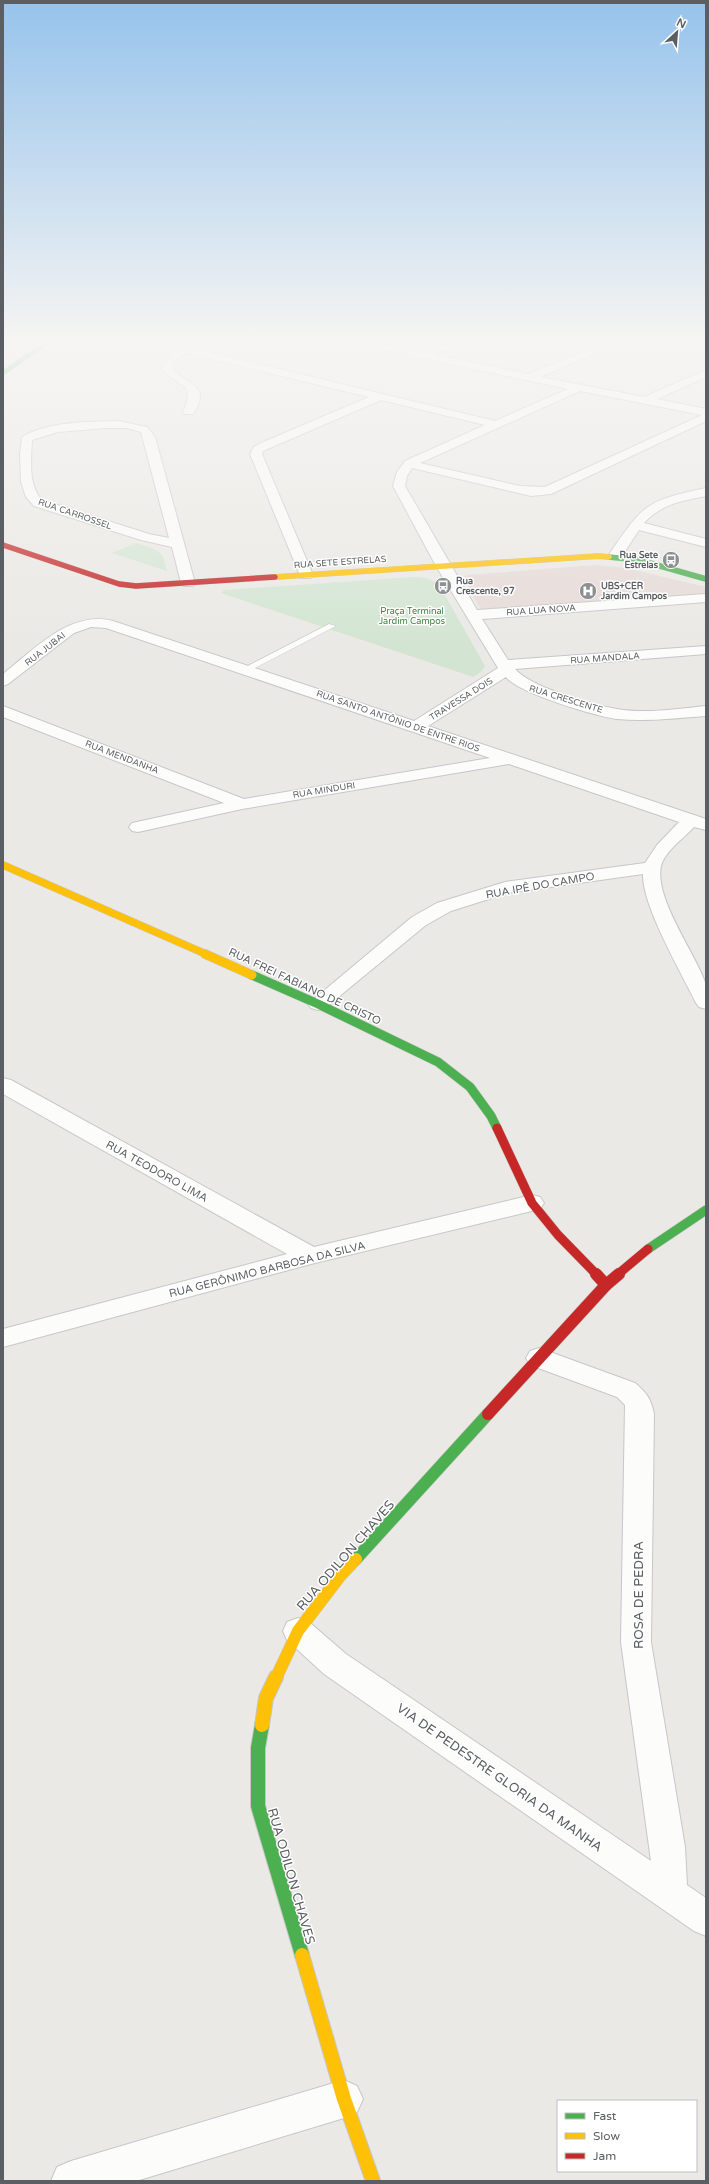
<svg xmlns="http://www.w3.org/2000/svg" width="709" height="2184" font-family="'Varela Round',sans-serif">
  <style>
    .medical { fill: #e6dbd8 }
    .green { fill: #d3e5d2 }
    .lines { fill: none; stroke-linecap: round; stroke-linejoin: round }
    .lane-casing { stroke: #c7c7c7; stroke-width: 1 }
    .street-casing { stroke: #c7c7c7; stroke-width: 2 }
    .fast-far4-casing { stroke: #c7c7c6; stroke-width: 5.5 }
    .fast-far3-casing { stroke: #c7c7c6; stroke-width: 6 }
    .fast-far2-casing { stroke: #c7c7c6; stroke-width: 10 }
    .fast-far1-casing { stroke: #c7c7c6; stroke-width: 13 }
    .fast-casing { stroke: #c7c7c6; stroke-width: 16 }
    .slow-far4-casing { stroke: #c7c7c6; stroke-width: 6 }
    .slow-far3-casing { stroke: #c7c7c6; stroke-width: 8 }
    .slow-far2-casing { stroke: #c7c7c6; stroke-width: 10 }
    .slow-far1-casing { stroke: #c7c7c6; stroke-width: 13 }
    .slow-casing { stroke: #c7c7c6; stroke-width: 16 }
    .jam-far2-casing { stroke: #c7c7c6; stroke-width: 6 }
    .jam-far1-casing { stroke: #c7c7c6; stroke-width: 10 }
    .jam-casing { stroke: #c7c7c6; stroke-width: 13 }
    .lane { fill: #fcfcfb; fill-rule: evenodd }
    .street { fill: #fcfcfb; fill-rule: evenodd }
    .fast-far4 { stroke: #4caf50; stroke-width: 4.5 }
    .fast-far3 { stroke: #4caf50; stroke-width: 5.5 }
    .fast-far2 { stroke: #4caf50; stroke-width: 9 }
    .fast-far1 { stroke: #4caf50; stroke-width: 12 }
    .fast { stroke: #4caf50; stroke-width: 14 }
    .slow-far4 { stroke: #ffc107; stroke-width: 5.5 }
    .slow-far3 { stroke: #ffc107; stroke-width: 7 }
    .slow-far2 { stroke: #ffc107; stroke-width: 9 }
    .slow-far1 { stroke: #ffc107; stroke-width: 12 }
    .slow { stroke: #ffc107; stroke-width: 14 }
    .jam-far2 { stroke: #c62828; stroke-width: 5.5 }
    .jam-far1 { stroke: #c62828; stroke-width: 9 }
    .jam { stroke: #c62828; stroke-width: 12 }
    .labels { text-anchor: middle; stroke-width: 3; stroke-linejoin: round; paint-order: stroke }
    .far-street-label { font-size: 9px; fill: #5b5e62; stroke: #fff }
    .far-poi-label { font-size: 9px; font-weight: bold; fill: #5b5e62; stroke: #fff; text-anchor: start }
    .far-park-label { font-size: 9px; fill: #3c8041; stroke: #fff }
    .street-label { font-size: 11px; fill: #5b5e62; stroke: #fff }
    .near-street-label { font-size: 13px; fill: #5b5e62; stroke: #fff }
  </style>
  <rect width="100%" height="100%" fill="#eae9e5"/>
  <polygon class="medical" points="596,565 626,568 706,587 706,595 482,611 462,578 467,575"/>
  <g class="green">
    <polygon points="136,543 152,548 162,554 167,571 112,553"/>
    <polygon points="415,577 426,578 438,583 485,666 481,672 473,677 221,593 224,590"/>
  </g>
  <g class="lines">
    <defs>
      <polygon id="lane" points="329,624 336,626 249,671 243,671 242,669"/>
      <g id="street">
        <polygon points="35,339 47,339 52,342 47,345"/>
        <path d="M196,339L201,342L192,348L495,421L568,389L346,342L341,339H358L422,352L459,339H472L471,341L434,354L528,374L615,339H627L626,341L540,377L644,397L706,370V377L657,399L706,409V421L551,494L531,496L412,468L407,476L405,486L477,610L706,594V602L482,619L508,660L706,646V654L515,669C530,687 592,705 617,709C646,714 677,709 706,706V716C677,718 646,722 617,719C595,716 518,693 506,677L428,726L706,819V830L694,827C684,838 665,851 661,866C654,898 695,953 705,982C708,989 706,1001 706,1009L699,1007L696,1003C681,972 642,906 643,874L508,893L451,911L426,925L325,1008L318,1010L311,1008L308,1004L412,917L437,903L505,882L645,863L657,845L679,822L509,764L242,809L138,832L132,831L129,827L132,823L224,803L3,717V706L244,799L490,758L106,628L91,627L74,633L8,684L3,686V674C35,649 70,610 113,621L414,721L498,668L436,566L393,486L397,472L405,461L485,425L381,400L263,451L262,454L313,575L311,578H301L250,454L254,447L261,443L369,397L185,353L175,361L172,368C186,386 213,384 193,414H185L183,412C197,380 177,389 162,368L171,353ZM580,391L702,415L545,487L520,486L420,463Z"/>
        <path d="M118,421L147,427L155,437L195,583L193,586H183L181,583L172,547L141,540L34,506L26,497L21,482L20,455L22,437C49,421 88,422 118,421ZM106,428H127L141,432L169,538L149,534L42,500C28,485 31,460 32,440L58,432Z"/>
        <path d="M706,488V496C682,501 661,504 644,523L706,539V547L639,530L620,559H610L608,556C643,505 644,501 706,488Z"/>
        <polygon points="3,1078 11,1080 314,1247 532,1195 540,1197 544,1203 540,1209 532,1211 311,1264 3,1347 3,1329 287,1254 3,1094"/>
        <path d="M539,1348L635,1383C647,1393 651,1399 654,1414L651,1642L685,1847L687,1885L706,1898V1936L694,1931L324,1674L287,1640L283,1631L287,1622L298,1618L309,1622L346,1654L651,1861L621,1642L625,1405L617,1397L530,1365L526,1358L530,1351Z"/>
        <polygon points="344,2080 357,2086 363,2099 357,2112 344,2118 136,2181 51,2181 57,2167 71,2161"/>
      </g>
      <polyline id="fast-far4" points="3,373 52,339"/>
      <polyline id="fast-far3" points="609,557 639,560 706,579"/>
      <g id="fast-far2">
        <polyline points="252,975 318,1004 438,1062 470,1087 491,1116 497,1128"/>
        <polyline points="648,1249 706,1210"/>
      </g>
      <polyline id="fast-far1" points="356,1559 488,1414"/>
      <polyline id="fast" points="262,1725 258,1748 258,1806 302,1955"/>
      <polyline id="slow-far4" points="275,577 599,556 609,557"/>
      <polyline id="slow-far3" points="3,865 208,955"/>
      <polyline id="slow-far2" points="205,954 252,975"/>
      <polyline id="slow-far1" points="276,1678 298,1631 340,1576 356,1559"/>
      <g id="slow">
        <polyline points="262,1725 266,1698 276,1677"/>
        <polyline points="302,1955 344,2099 373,2181"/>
      </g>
      <polyline id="jam-far2" points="3,545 119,584 136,586 275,577"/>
      <g id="jam-far1">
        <polyline points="497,1128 532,1203 558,1235 597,1275"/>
        <polyline points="617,1275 648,1249"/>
      </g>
      <g id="jam">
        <polyline points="596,1274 606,1285 619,1274"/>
        <polyline points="488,1414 606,1285"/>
      </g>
    </defs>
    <use href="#lane" class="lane-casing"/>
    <use href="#street" class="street-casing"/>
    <use href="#fast-far4" class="fast-far4-casing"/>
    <use href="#fast-far3" class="fast-far3-casing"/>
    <use href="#fast-far2" class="fast-far2-casing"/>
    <use href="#fast-far1" class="fast-far1-casing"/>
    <use href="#fast" class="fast-casing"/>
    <use href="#slow-far4" class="slow-far4-casing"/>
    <use href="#slow-far3" class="slow-far3-casing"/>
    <use href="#slow-far2" class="slow-far2-casing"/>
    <use href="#slow-far1" class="slow-far1-casing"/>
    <use href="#slow" class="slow-casing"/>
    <use href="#jam-far2" class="jam-far2-casing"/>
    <use href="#jam-far1" class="jam-far1-casing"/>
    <use href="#jam" class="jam-casing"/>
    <use href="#lane" class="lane"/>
    <use href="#street" class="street"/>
    <use href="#fast-far4" class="fast-far4"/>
    <use href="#fast-far3" class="fast-far3"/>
    <use href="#fast-far2" class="fast-far2"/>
    <use href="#fast-far1" class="fast-far1"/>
    <use href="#fast" class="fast"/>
    <use href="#slow-far4" class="slow-far4"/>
    <use href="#slow-far3" class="slow-far3"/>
    <use href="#slow-far2" class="slow-far2"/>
    <use href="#slow-far1" class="slow-far1"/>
    <use href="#slow" class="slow"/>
    <use href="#jam-far2" class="jam-far2"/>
    <use href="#jam-far1" class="jam-far1"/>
    <use href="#jam" class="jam"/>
  </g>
  <linearGradient id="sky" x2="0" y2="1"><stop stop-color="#96c3ec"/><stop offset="0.53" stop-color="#f6f5f3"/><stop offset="1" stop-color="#f6f5f3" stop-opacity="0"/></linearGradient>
  <rect width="709" height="644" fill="url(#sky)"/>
  <defs>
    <symbol id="bus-disc" viewBox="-11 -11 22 22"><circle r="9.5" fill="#8d8f90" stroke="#fff"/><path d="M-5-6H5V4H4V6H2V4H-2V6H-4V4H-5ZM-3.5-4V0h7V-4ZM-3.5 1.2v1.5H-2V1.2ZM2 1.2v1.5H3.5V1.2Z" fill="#fff"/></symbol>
    <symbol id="hospital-disc" viewBox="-11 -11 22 22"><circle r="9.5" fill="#8d8f90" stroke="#fff"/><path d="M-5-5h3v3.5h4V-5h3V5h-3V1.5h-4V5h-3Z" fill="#fff"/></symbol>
  </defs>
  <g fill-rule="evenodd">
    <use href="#bus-disc" x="661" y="550" width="20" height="20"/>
    <use href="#bus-disc" x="433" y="576" width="20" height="20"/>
    <use href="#hospital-disc" x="578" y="581" width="20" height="20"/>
  </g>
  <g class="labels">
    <g class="far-street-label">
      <text transform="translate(75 514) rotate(19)" y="3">RUA CARROSSEL</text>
      <text transform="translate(340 562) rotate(-4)" y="3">RUA SETE ESTRELAS</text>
      <text transform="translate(541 610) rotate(-4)" y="3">RUA LUA NOVA</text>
      <text transform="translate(45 649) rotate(-38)" y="3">RUA JUBAI</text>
      <text transform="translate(605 658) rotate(-4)" y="3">RUA MANDALA</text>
      <text transform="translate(461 699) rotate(-32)" y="3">TRAVESSA DOIS</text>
      <text transform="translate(566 699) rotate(17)" y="3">RUA CRESCENTE</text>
      <text transform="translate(398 721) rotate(19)" y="3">RUA SANTO ANTÔNIO DE ENTRE RIOS</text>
      <text transform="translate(122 757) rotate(21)" y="3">RUA MENDANHA</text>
      <text transform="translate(324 790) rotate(-9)" y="3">RUA MINDURI</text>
    </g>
    <g class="far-poi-label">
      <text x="658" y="558" text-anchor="end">Rua Sete<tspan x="658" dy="10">Estrelas</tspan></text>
      <text x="456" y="584">Rua<tspan x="456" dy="10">Crescente, 97</tspan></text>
      <text x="601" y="589">UBS+CER<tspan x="601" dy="10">Jardim Campos</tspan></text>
    </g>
    <g class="far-park-label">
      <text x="412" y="614">Praça Terminal<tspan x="412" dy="10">Jardim Campos</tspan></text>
    </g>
    <g class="street-label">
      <text transform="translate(540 885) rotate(-10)" y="4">RUA IPÊ DO CAMPO</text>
      <text transform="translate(305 986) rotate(25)" y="4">RUA FREI FABIANO DE CRISTO</text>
      <text transform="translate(157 1171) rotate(29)" y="4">RUA TEODORO LIMA</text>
      <text transform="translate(267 1269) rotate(-14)" y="4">RUA GERÔNIMO BARBOSA DA SILVA</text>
    </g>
    <g class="near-street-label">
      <text transform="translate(345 1555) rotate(-49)" y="5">RUA ODILON CHAVES</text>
      <text transform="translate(638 1595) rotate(-90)" y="5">ROSA DE PEDRA</text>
      <text transform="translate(500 1777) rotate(35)" y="5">VIA DE PEDESTRE GLORIA DA MANHA</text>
      <text transform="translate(292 1876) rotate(74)" y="5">RUA ODILON CHAVES</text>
    </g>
  </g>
  <rect width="709" height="2184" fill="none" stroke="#5b5e62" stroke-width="8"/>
  <rect x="557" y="2100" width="140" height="72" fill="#ffffff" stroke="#bdbfc0"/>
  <rect x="565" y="2113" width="20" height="6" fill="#4caf50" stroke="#bdbfc0"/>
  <text x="593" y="2120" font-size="12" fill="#5b5e62">Fast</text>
  <rect x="565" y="2133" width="20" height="6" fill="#ffc107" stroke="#bdbfc0"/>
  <text x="593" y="2140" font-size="12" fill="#5b5e62">Slow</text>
  <rect x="565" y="2153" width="20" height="6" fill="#c62828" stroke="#bdbfc0"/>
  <text x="593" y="2160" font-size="12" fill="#5b5e62">Jam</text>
  <g transform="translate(677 32) rotate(26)" stroke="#ffffff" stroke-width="3" paint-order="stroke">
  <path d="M0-3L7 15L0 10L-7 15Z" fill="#5b5e62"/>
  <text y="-6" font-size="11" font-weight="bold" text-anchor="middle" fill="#5b5e62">N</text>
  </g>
</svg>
